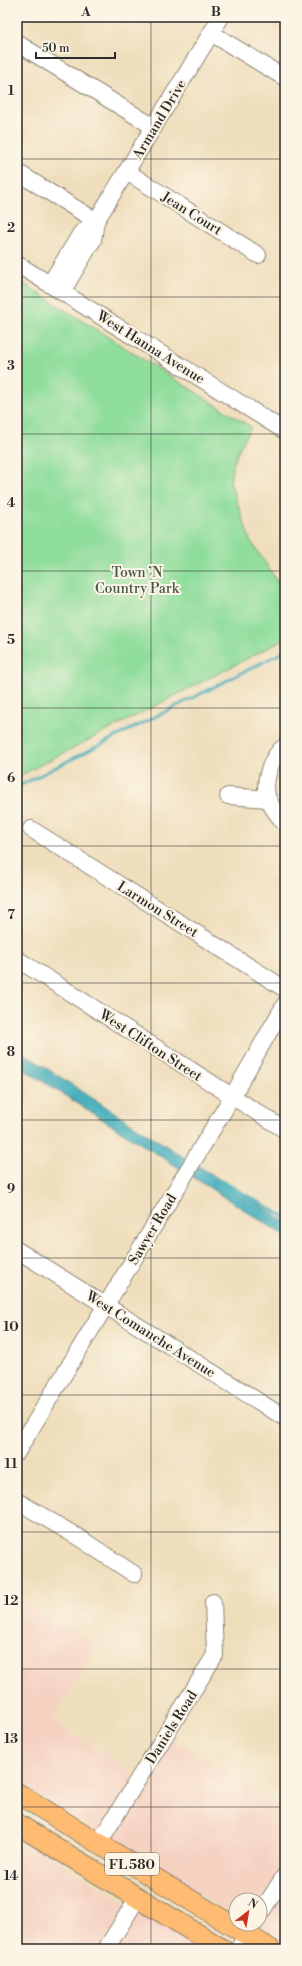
<svg xmlns="http://www.w3.org/2000/svg" width="302" height="1966" font-family="'Libre Bodoni',serif">
  <style>
    .built { fill: #f5d2c2 }
    .green { fill: #8fdd9b; stroke: #5d8463 }
    .water { fill: #3baaba; stroke: #336a72 }
    .lines { fill: none; stroke-linecap: round; stroke-linejoin: round }
    .stream { stroke: #3baaba; stroke-width: 3 }
    .minor-casing { stroke: #8d8474; stroke-width: 18 }
    .major-casing { stroke: #8d8474; stroke-width: 22 }
    .minor { stroke: #fff; stroke-width: 16 }
    .major { stroke: #febb71; stroke-width: 20 }
    .grid { fill: none; stroke: #2b2b2b; stroke-width: 1; stroke-opacity: 0.55 }
    .labels { text-anchor: middle; stroke-width: 4; stroke-linejoin: round; paint-order: stroke }
    .shield { fill: #fcf5e5; stroke: #6a6863; stroke-width: 1 }
    .shield-label { font-size: 13px; font-weight: bold; fill: #2b2b2b }
    .street-label { font-size: 14px; fill: #2b2b2b; stroke: #fcf5e5 }
    .park-label { font-size: 14px; fill: #445847; stroke: #fcf5e5 }
    .neatline { fill: none; stroke: #2b2b2b; stroke-width: 1.5 }
    .grid-label { font-size: 13px; text-anchor: middle; font-weight: bold; fill: #2b2b2b }
  </style>
  <rect width="100%" height="100%" fill="#fcf5e5"/>
  <filter id="ink" filterUnits="userSpaceOnUse"><feTurbulence type="fractalNoise" baseFrequency=".025" numOctaves="2"/><feDisplacementMap in="SourceGraphic" scale="8" xChannelSelector="R" yChannelSelector="G"/><feConvolveMatrix kernelMatrix="1 2 1 2 8 2 1 2 1" color-interpolation-filters="sRGB"/></filter>
  <filter id="wash" filterUnits="userSpaceOnUse"><feTurbulence type="fractalNoise" baseFrequency=".012" numOctaves="4" result="noise"/><feDisplacementMap in="SourceGraphic" scale="16" xChannelSelector="R" yChannelSelector="G"/><feGaussianBlur stdDeviation="0.9" result="paint"/><feColorMatrix in="noise" values="0 0 0 0 0 0 0 0 0 0 0 0 0 0 0 0 0 1.4 0 .05"/><feComposite in="paint" operator="in"/></filter>
  <g filter="url(#wash)">
    <rect width="100%" height="100%" fill="#efdebc"/>
    <g class="built">
      <polygon points="17,1598 95,1647 52,1721 135,1774 99,1833 17,1783"/>
      <polygon points="170,1738 285,1810 285,1865 260,1904 260,1900 236,1900 236,1916 108,1838"/>
      <polygon points="17,1837 127,1904 100,1949 17,1949"/>
      <polygon points="285,1885 285,1946 257,1929"/>
      <polygon points="137,1910 201,1949 163,1949 150,1945 141,1945 136,1949 112,1949"/>
    </g>
    <polygon class="green" points="17,280 251,427 241,445 233,464 230,482 250,540 285,593 285,639 17,777"/>
    <g class="water">
      <polygon points="17,1049 188,1160 182,1170 17,1065"/>
      <polygon points="197,1165 285,1221 285,1236 191,1176"/>
    </g>
    <g class="lines">
      <g class="stream">
        <polyline points="17,787 285,651"/>
        <polyline points="222,1181 285,1217"/>
      </g>
    </g>
  </g>
  <g filter="url(#ink)">
    <g class="lines">
      <defs>
        <g id="minor">
          <polyline points="211,33 285,78"/>
          <polyline points="17,43 154,127"/>
          <polyline points="17,172 96,221"/>
          <polyline points="127,172 258,255"/>
          <polyline points="17,264 285,431"/>
          <polyline points="50,284 81,233 96,221"/>
          <polyline points="62,292 93,240 96,221 221,17"/>
          <path d="M285,746C271,756 261,784 269,801C273,809 279,817 285,824"/>
          <polyline points="228,796 268,799"/>
          <polyline points="31,829 285,989"/>
          <polyline points="17,959 285,1130"/>
          <polyline points="17,1250 285,1418"/>
          <polyline points="17,1452 232,1097 285,1004"/>
          <polyline points="17,1501 81,1539 134,1574"/>
          <polyline points="98,1844 215,1655 213,1602"/>
          <polyline points="260,1914 285,1875"/>
          <polyline points="106,1949 138,1897"/>
          <polyline points="238,1949 254,1924"/>
        </g>
        <g id="major">
          <polyline points="17,1793 270,1949"/>
          <polyline points="17,1824 222,1949"/>
        </g>
      </defs>
      <use href="#minor" class="minor-casing"/>
      <use href="#major" class="major-casing"/>
      <use href="#minor" class="minor"/>
      <use href="#major" class="major"/>
    </g>
  </g>
  <path class="grid" d="M151,17V1949M17,159H285M17,297H285M17,434H285M17,571H285M17,708H285M17,846H285M17,983H285M17,1120H285M17,1258H285M17,1395H285M17,1532H285M17,1669H285M17,1807H285"/>
  <g class="labels">
    <rect class="shield" x="105" y="1853" width="54" height="22" rx="3"/>
    <g class="shield-label">
      <text x="132" y="1869">FL 580</text>
    </g>
    <g class="street-label">
      <text transform="translate(159 119) rotate(-59)" y="5">Armand Drive</text>
      <text transform="translate(192 213) rotate(32)" y="5">Jean Court</text>
      <text transform="translate(151 347) rotate(32)" y="5">West Hanna Avenue</text>
      <text transform="translate(158 909) rotate(32)" y="5">Larmon Street</text>
      <text transform="translate(151 1045) rotate(33)" y="5">West Clifton Street</text>
      <text transform="translate(152 1229) rotate(-59)" y="5">Sawyer Road</text>
      <text transform="translate(151 1334) rotate(32)" y="5">West Comanche Avenue</text>
      <text transform="translate(171 1727) rotate(-58)" y="5">Daniels Road</text>
    </g>
    <g class="park-label">
      <text x="137" y="577">Town ’N<tspan x="137" dy="16">Country Park</tspan></text>
    </g>
  </g>
  <rect width="302" height="1966" fill="none" stroke="#fcf5e5" stroke-width="44"/>
  <g transform="translate(248 1912) rotate(31)"><circle r="19" fill="#fcf5e5" stroke="#a8a49b"/>
  <path d="M0-3L7 15L0 10L-7 15Z" fill="#c8321e"/>
  <text y="-6" font-size="11" font-weight="bold" text-anchor="middle" fill="#2b2b2b">N</text>
  </g>
  <path d="M36 52v6h79v-6" fill="none" stroke="#2b2b2b" stroke-width="2"/>
  <text x="42" y="52" font-size="12" fill="#2b2b2b" stroke="#fcf5e5" stroke-width="3" paint-order="stroke">50 m</text>
  <rect x="22" y="22" width="258" height="1922" class="neatline"/>
  <g class="grid-label">
    <text x="86" y="16">A</text>
    <text x="216" y="16">B</text>
    <text x="11" y="95">1</text>
    <text x="11" y="232">2</text>
    <text x="11" y="370">3</text>
    <text x="11" y="507">4</text>
    <text x="11" y="644">5</text>
    <text x="11" y="782">6</text>
    <text x="11" y="919">7</text>
    <text x="11" y="1056">8</text>
    <text x="11" y="1193">9</text>
    <text x="11" y="1331">10</text>
    <text x="11" y="1468">11</text>
    <text x="11" y="1605">12</text>
    <text x="11" y="1743">13</text>
    <text x="11" y="1880">14</text>
  </g>
</svg>
